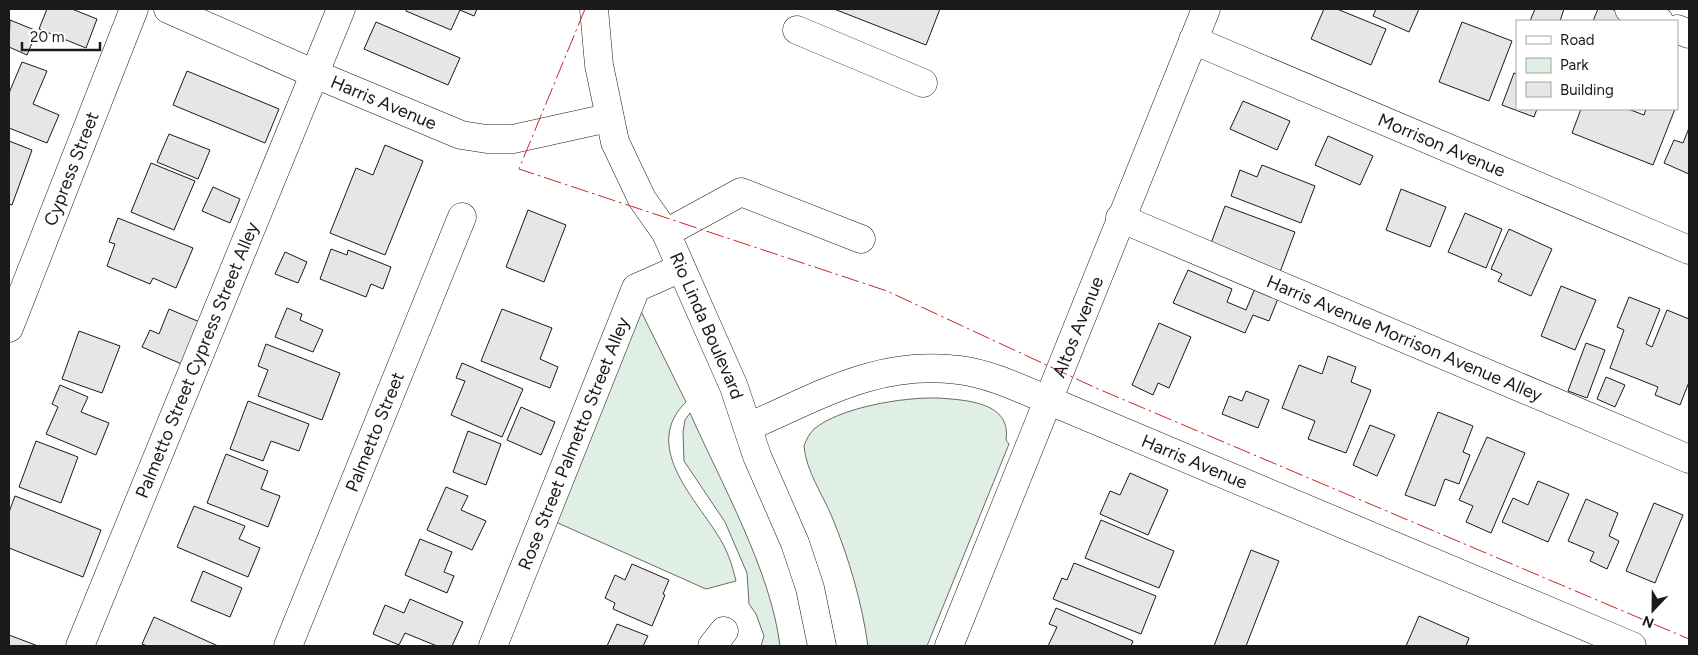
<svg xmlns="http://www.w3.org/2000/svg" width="1698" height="655" font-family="Figtree,sans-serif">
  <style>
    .green { fill: #e0efe3; stroke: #6a6a6a }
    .building { fill: #e6e6e6; stroke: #1a1a1a }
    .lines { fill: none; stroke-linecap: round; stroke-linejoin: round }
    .minor-casing { stroke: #1a1a1a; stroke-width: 29 }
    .major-casing { stroke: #1a1a1a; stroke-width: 29 }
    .minor { stroke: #fff; stroke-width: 28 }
    .major { stroke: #fff; stroke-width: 28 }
    .power { stroke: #c62828; stroke-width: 1; stroke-dasharray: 18 4 2.5 4; stroke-linecap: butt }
    .labels { text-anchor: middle; stroke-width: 4; stroke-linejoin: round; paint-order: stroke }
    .street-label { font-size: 18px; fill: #1a1a1a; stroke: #fff }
  </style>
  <rect width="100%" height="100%" fill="#fff"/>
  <g class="green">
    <path d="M625,279L686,402C642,445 693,496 717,534C727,549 732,564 736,581L706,589L540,515L611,336Z"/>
    <path d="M938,398C966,400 1012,402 1006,440L1009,444L927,646H868C862,603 849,558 832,517C823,495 806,471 804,446C806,440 809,434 814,429C841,407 904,397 938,398Z"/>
    <path d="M690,413C721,483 771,571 780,646H761L764,636L756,614L749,604L747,573L725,522L684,461L683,432L685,420Z"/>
  </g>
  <g class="building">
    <polygon points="47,9 72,9 97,19 86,48 39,29"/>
    <polygon points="406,9 477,9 474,16 460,10 451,30 406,11"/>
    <polygon points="834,9 940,9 926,45"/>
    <polygon points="1324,9 1337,9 1386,29 1371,65 1311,39"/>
    <polygon points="1376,9 1419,9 1409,32 1373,16"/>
    <polygon points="1535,9 1564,9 1560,21 1530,21"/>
    <polygon points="1598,9 1611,9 1623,13 1620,21 1593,21"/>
    <polygon points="10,20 37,31 27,55 9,47"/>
    <polygon points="376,22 460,58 448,85 364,49"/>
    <polygon points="1462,22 1512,41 1489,101 1439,82"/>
    <polygon points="22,62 47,71 33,104 59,115 47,143 9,128 9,93"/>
    <polygon points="187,71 279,109 265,143 173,105"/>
    <polygon points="1514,73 1517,74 1517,109 1537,109 1534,117 1502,105"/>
    <polygon points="1243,101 1290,121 1277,150 1230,129"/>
    <polygon points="1581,109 1628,109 1644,115 1646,109 1675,109 1653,165 1572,133"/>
    <polygon points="1689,128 1689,174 1664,163 1674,140 1683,143"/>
    <polygon points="169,134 210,150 198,179 157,162"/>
    <polygon points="1328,136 1373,156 1360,185 1315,165"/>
    <polygon points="9,141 32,150 12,205 9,204"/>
    <polygon points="385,145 423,161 385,255 330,233 356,168 373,175"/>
    <polygon points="151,163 195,181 174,230 131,212"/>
    <polygon points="1262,165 1315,186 1301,223 1231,196 1240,170 1257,177"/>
    <polygon points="213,187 240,199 230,223 202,211"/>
    <polygon points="1401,189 1446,207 1430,247 1386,230"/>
    <polygon points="1225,206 1295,232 1280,272 1210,246"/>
    <polygon points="528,210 566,225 544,282 506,267"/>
    <polygon points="1465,213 1502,229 1486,268 1448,252"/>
    <polygon points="118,218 193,248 176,288 153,278 150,284 107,266 115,244 109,242"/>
    <polygon points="1509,229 1552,249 1531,296 1498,281 1502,274 1491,269"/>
    <polygon points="331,249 347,255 348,250 391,267 383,289 371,284 366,297 320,279"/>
    <polygon points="285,252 307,262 298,283 275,274"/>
    <polygon points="1188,270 1232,289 1227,302 1246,310 1256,286 1279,296 1269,321 1253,315 1245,333 1173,303"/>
    <polygon points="1561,286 1596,300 1575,350 1541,336"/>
    <polygon points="1629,297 1660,309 1646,344 1652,347 1667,310 1689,319 1689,382 1680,405 1655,395 1658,387 1610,368 1624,330 1617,327"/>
    <polygon points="287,308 302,314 300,320 323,330 313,352 275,337"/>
    <polygon points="169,309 202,323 184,365 142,347 150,330 159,334"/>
    <polygon points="502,309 552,328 540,359 558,367 550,388 481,361"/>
    <polygon points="1159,323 1191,337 1169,388 1158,383 1153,395 1132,385"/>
    <polygon points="79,331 120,346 102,393 62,379"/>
    <polygon points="1586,343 1605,350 1587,398 1568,391"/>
    <polygon points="266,344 340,373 322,420 258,396 268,370 258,366"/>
    <polygon points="1328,356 1356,367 1351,382 1371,390 1346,453 1308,439 1315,421 1282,408 1299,365 1322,374"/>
    <polygon points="462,363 523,389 502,437 451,415 465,381 456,378"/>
    <polygon points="1606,377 1625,385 1615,407 1597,399"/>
    <polygon points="60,385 88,397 81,412 109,423 96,455 46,434 58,407 52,404"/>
    <polygon points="1246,391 1269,400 1258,428 1222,414 1229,396 1242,401"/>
    <polygon points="248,401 309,424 299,451 271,441 263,461 230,449"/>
    <polygon points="521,407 555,422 541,455 507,440"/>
    <polygon points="1438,412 1473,426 1463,452 1470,455 1459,484 1445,479 1435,506 1405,495"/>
    <polygon points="1370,425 1395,435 1377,476 1353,465"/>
    <polygon points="468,431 501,444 486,485 453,472"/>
    <polygon points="1487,437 1525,453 1491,533 1466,522 1473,506 1459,500"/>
    <polygon points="36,441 78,457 61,503 19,487"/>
    <polygon points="226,454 268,471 261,489 280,496 268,527 207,503"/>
    <polygon points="1130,473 1168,490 1148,535 1100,514 1110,491 1120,495"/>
    <polygon points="1538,481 1569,494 1548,542 1502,522 1513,498 1528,505"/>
    <polygon points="446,487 468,496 461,510 486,521 472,550 427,530"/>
    <polygon points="15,496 101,530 83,577 9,548 9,512"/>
    <polygon points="1586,499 1618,513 1609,536 1619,541 1607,569 1590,561 1594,552 1568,541"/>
    <polygon points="1654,503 1683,515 1655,583 1626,571"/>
    <polygon points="194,506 245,526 239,539 260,548 248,577 177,547"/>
    <polygon points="1101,520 1174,551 1159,588 1085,558"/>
    <polygon points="420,539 452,552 444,572 454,576 447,593 405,575"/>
    <polygon points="1251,550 1279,561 1246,646 1214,646"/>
    <polygon points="1074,563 1156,596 1141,634 1053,599 1062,578 1067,580"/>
    <polygon points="632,564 669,580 663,594 665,595 652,626 613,609 615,603 605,598 615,575 625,580"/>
    <polygon points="203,571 242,588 230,617 191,601"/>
    <polygon points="410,599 463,622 452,646 437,646 405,633 399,645 373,634 385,605 404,613"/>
    <polygon points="1056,608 1133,641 1131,646 1048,646 1057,627 1049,624"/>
    <polygon points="1419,616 1469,638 1466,646 1406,646"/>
    <polygon points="154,617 218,646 147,646 142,644"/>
    <polygon points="617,624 648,636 643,646 607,646"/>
    <polygon points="9,635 38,646 9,646"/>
  </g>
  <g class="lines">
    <defs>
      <g id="minor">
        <path id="s1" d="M168,9L315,74L461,135L487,139H513L608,118"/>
        <polyline points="1629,9 1659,21"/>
        <polyline points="1677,29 1689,34"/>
        <polyline points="797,30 923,83"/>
        <path id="s2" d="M1193,40L1689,250"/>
        <path id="s3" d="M1120,218L1689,459"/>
        <polyline points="666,233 741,192 861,239"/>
        <path id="s4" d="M9,328L134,9"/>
        <path id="s5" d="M748,427C820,396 877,360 959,370C991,374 1021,389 1050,401L1632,646"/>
        <path id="s6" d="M80,646L341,9"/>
        <path id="s7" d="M288,646L462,217"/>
        <path id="s8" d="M493,646L636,288L681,268"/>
        <polyline points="712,646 724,631"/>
        <path id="s9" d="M949,646C1036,434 1120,221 1206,9"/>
      </g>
      <g id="major">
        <path id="s10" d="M594,9L599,65L615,142L642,199L666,233L734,387L757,456L795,543L810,588L822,646"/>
      </g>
    </defs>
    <use href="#minor" class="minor-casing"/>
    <use href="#major" class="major-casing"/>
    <use href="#minor" class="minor"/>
    <use href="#major" class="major"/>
    <polyline class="power" points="585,9 519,169 887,291 1096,388 1689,639"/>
  </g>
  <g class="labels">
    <g class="street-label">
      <text dy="6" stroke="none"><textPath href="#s1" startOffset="235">Harris Avenue</textPath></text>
      <text dy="6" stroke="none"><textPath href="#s2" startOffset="270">Morrison Avenue</textPath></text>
      <text dy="6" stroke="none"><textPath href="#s4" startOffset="171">Cypress Street</textPath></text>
      <text dy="6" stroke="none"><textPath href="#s10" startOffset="341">Rio Linda Boulevard</textPath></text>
      <text dy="6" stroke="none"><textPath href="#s9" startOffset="344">Altos Avenue</textPath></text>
      <text dy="6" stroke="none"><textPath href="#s3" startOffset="309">Harris Avenue Morrison Avenue Alley</textPath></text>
      <text dy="6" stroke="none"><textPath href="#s6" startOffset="309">Palmetto Street Cypress Street Alley</textPath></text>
      <text dy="6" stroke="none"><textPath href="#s7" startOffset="231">Palmetto Street</textPath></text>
      <text dy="6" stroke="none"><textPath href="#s8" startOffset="218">Rose Street Palmetto Street Alley</textPath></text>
      <text dy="6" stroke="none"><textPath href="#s5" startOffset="475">Harris Avenue</textPath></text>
    </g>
  </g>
  <rect width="1698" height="655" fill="none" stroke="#1a1a1a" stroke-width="20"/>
  <rect x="1516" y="20" width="162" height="90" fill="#ffffff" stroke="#a3a3a3"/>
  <rect x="1526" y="36" width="25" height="8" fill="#ffffff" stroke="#a3a3a3"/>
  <text x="1560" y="45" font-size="15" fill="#1a1a1a">Road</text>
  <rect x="1526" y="58" width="25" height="15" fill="#e0efe3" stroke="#a3a3a3"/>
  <text x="1560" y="70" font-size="15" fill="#1a1a1a">Park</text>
  <rect x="1526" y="82" width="25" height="15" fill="#e6e6e6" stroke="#a3a3a3"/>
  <text x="1560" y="95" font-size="15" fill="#1a1a1a">Building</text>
  <g transform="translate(1653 610) rotate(202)" stroke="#ffffff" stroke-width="4" paint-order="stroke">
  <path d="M0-4L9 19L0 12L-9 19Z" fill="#1a1a1a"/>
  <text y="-8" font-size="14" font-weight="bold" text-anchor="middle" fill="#1a1a1a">N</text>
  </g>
  <path d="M22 42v8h78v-8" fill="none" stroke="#1a1a1a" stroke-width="2.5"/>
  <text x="30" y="42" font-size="15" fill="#1a1a1a" stroke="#ffffff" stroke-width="4" paint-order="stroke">20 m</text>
</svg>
